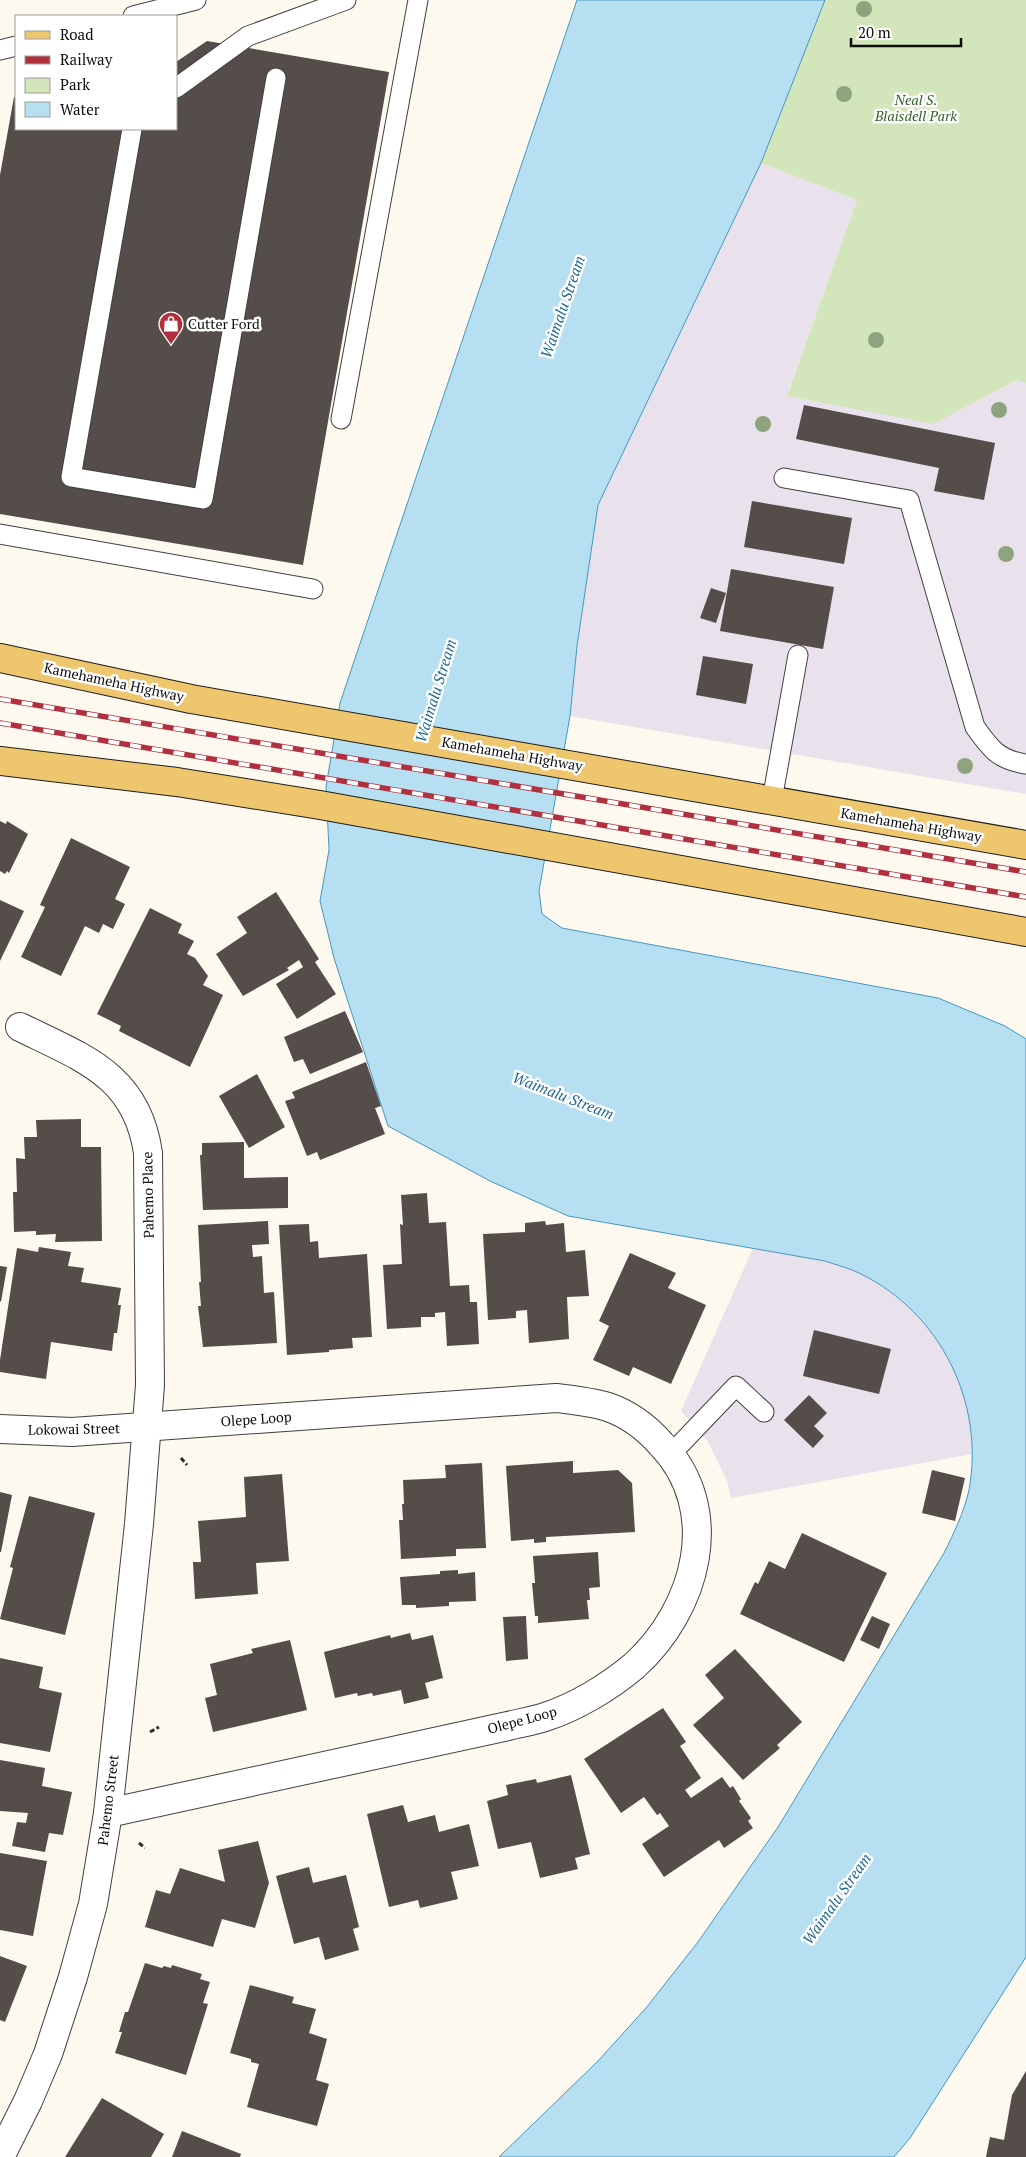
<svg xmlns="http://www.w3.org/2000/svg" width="1026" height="2157" font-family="'PT Serif',serif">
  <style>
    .industrial { fill: #e9e1eb }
    .green { fill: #d3e5ba }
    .water { fill: #b6dff1; stroke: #4397c2 }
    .building { fill: #544d4a }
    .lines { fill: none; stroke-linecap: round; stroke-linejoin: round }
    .lane-casing { stroke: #404040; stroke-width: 21 }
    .street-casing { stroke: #404040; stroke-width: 30 }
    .primary-casing { stroke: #1e1e1e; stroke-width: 30 }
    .path { stroke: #2f2f2f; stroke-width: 3; stroke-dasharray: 5 2.5; stroke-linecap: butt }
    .lane { stroke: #fff; stroke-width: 19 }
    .street { stroke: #fff; stroke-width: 28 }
    .primary { stroke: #edc66e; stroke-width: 28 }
    .rail-casing { stroke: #b1303f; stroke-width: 5.5 }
    .rail { stroke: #fff; stroke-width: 4; stroke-dasharray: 11; stroke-linecap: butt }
    .tree { fill: #8ea47e }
    .labels { text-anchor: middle; stroke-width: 5; stroke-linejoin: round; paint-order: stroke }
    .park-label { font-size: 14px; font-style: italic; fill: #335f22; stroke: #fff }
    .poi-label { font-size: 14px; fill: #0d0d0d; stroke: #fff; text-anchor: start }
    .street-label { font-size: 14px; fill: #0d0d0d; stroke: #fff }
    .water-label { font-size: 15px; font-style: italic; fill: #206994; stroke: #fff }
  </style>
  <rect width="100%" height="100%" fill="#fef9ee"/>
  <g class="industrial">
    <polygon points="761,163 857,200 787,395 933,423 1018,380 1026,383 1026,794 570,716 577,646 598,505"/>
    <polygon points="753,1248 825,1261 860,1273 887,1290 911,1308 932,1331 950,1359 961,1385 969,1418 972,1454 731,1498 727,1481 708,1442 681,1411"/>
  </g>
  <polygon class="green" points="825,0 1026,0 1026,383 1017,380 933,424 787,396 857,200 761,163"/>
  <path class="water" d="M577,0H825L761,163L598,505L577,646L570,716L539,891L542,914L562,928L938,998L1005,1026L1026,1039V1957L910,2138L894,2157H499L597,2062L646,2008L698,1942L778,1827L944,1553C954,1533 964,1512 969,1490C985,1402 940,1313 861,1274C850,1268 836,1265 825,1261L568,1216L490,1181L388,1126L334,958L320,901L329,850L326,787L340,703Z"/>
  <g class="building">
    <polygon points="207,41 389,72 303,565 0,514 0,175 14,97 16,98 16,129 176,129 176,62"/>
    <polygon points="804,405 995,443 984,500 934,491 939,468 796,439"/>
    <polygon points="752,501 852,518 844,564 744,547"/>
    <polygon points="731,569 834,587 823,649 720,631"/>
    <polygon points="711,588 726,593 716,623 700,618"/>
    <polygon points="703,656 753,664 746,704 696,695"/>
    <polygon points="0,821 6,824 7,821 28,834 9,873 7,871 5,874 0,871"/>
    <polygon points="71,838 130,867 115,899 125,904 113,929 103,924 99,933 85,926 61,976 21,957 45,907 40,905"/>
    <polygon points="276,892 319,959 315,962 336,994 297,1019 276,984 303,967 299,960 287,968 289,970 243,996 216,954 247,933 237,917"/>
    <polygon points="0,900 24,911 0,961"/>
    <polygon points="150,908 182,924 178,933 194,941 187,954 195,958 208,976 203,985 223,995 190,1067 119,1031 121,1026 97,1014"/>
    <polygon points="345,1011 363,1052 310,1074 303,1059 294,1062 284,1037"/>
    <polygon points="366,1062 381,1106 375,1108 385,1134 320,1160 317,1152 307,1156 285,1101 295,1098 292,1092"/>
    <polygon points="257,1074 285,1127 249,1148 219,1096"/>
    <polygon points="81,1119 81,1147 101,1147 102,1241 55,1242 56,1234 36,1235 36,1231 14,1232 13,1192 17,1192 16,1158 25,1159 24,1137 37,1137 36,1120"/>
    <polygon points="244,1142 244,1178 288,1177 288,1208 203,1210 200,1155 202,1155 202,1143"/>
    <polygon points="427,1193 429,1223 446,1222 450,1286 469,1285 470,1302 477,1302 479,1344 447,1346 445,1312 435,1313 435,1317 421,1317 421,1327 387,1329 383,1265 402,1264 400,1224 403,1225 401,1195"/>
    <polygon points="268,1221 269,1244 252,1245 253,1257 262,1256 264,1293 274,1292 277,1343 203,1347 198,1306 201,1306 199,1282 201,1282 198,1225"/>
    <polygon points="545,1221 546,1225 564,1223 566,1252 585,1250 589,1296 567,1297 569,1339 529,1343 527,1310 516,1311 516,1318 488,1320 483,1234 525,1232 525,1223"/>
    <polygon points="309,1224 310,1242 318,1241 319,1258 367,1254 372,1337 352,1338 353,1348 329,1350 329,1352 287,1355 279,1225"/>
    <polygon points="39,1247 71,1252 68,1266 84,1268 81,1282 121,1288 118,1305 121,1305 117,1333 114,1333 112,1351 51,1342 46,1379 0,1372 0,1360 17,1248 38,1252"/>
    <polygon points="630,1253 676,1273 668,1288 706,1305 671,1384 633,1367 629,1376 593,1360 609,1326 599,1321"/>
    <polygon points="0,1266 7,1267 1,1302 0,1301"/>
    <polygon points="814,1330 891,1349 879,1394 803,1376"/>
    <polygon points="809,1395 827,1413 814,1426 824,1436 813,1448 784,1420"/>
    <polygon points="573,1461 573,1473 618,1470 632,1483 635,1532 546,1537 546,1542 534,1543 534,1539 511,1541 506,1466"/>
    <polygon points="482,1463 486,1548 456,1549 456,1556 401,1559 399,1520 403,1520 402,1504 404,1504 403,1480 446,1478 445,1465"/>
    <polygon points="932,1470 965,1478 955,1521 922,1513"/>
    <polygon points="282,1474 289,1561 256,1563 258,1594 195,1599 193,1562 201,1562 198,1521 246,1517 244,1477"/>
    <polygon points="0,1492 12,1495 1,1552 0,1552"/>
    <polygon points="29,1496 95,1513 65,1635 0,1619 13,1568 10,1567"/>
    <polygon points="802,1533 887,1573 844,1662 740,1614 755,1582 758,1584 769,1561 785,1569"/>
    <polygon points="598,1552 600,1587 589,1588 590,1600 587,1600 589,1619 538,1623 538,1616 535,1616 532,1583 535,1583 533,1556"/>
    <polygon points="458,1570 458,1574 475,1572 476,1601 449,1602 449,1606 416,1608 416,1605 402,1605 400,1577 440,1574 440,1571"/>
    <polygon points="526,1616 528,1659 506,1661 503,1617"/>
    <polygon points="872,1616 890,1624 879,1649 860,1640"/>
    <polygon points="410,1633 412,1640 433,1635 443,1678 425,1683 429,1698 404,1704 401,1690 373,1696 372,1693 358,1696 357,1693 335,1698 324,1652 390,1635 391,1638"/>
    <polygon points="290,1640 307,1710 213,1732 205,1698 217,1695 210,1664 253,1653 251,1649"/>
    <polygon points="735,1649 802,1722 777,1745 780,1748 743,1780 693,1725 724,1698 705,1675"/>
    <polygon points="0,1658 43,1667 39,1688 62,1693 50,1752 0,1743"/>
    <polygon points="663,1708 686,1742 680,1746 701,1778 685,1790 691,1798 722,1777 730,1788 733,1786 741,1799 739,1801 751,1818 748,1821 753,1828 724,1848 719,1840 664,1877 642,1844 669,1826 660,1813 657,1815 644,1797 621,1813 584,1759"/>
    <polygon points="0,1760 45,1768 42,1786 72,1792 63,1835 49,1833 45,1852 12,1846 17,1822 26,1823 28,1813 0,1811"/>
    <polygon points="571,1775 590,1854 575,1858 578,1869 540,1878 531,1842 498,1849 487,1801 508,1795 506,1785 536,1779 537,1783"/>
    <polygon points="403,1805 408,1822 435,1815 439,1832 469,1824 479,1866 451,1872 458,1899 420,1908 418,1900 389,1907 367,1814"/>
    <polygon points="258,1841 269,1883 255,1928 222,1919 213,1947 145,1927 156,1890 170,1894 180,1868 225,1882 218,1850"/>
    <polygon points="0,1853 47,1861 33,1936 0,1930"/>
    <polygon points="309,1867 313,1883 346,1875 359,1927 353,1929 359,1950 325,1960 319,1937 294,1944 276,1876"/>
    <polygon points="0,1956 27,1966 5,2022 0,2020"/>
    <polygon points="145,1963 162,1968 164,1966 171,1968 172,1965 202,1974 200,1979 210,1982 203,2003 208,2004 186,2075 115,2053 122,2032 119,2032 125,2012 128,2012"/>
    <polygon points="250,1985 294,1997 292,2003 316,2009 309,2033 327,2039 316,2080 329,2084 317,2126 247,2107 259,2064 251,2062 251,2059 230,2053"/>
    <polygon points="1026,2071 1026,2157 986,2157 990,2137 1004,2140 1012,2095"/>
    <polygon points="102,2098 164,2134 151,2157 65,2157"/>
    <polygon points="182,2131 241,2154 240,2157 172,2157"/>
  </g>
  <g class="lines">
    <defs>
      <g id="lane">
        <polyline points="133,16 196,0"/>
        <polyline points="0,50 16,46"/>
        <polyline points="176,88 248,36 346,0"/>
        <polyline points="132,129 71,477 203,499 276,78"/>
        <polyline points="341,419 418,0"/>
        <path d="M784,478L909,500L975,727C990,748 998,760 1026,764"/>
        <polyline points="0,534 313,589"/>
        <polyline points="772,800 798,655"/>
        <polyline points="671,1454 736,1386 764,1412"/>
      </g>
      <g id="street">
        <path d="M0,1429L72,1432L556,1398C573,1400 591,1402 608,1407C628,1414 647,1428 661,1444C724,1510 697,1609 634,1666C609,1687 576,1707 545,1717C533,1721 520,1723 508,1726L108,1813"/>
        <path d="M0,2157L28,2101L48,2054L73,1977L93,1904L108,1813L139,1524L150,1385L148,1153C137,1075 83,1058 20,1027"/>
      </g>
      <g id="primary">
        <polyline points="0,658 191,699 1026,845"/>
        <polyline points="0,761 177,782 320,805 1026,932"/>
      </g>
    </defs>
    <use href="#lane" class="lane-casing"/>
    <use href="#street" class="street-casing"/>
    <use href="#primary" class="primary-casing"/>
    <g class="path">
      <polyline points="181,1458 187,1465"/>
      <polyline points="150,1732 159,1727"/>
      <polyline points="139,1843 145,1848"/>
    </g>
    <use href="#lane" class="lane"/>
    <use href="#street" class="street"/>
    <use href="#primary" class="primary"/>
    <defs>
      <g id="rail">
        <polyline points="0,699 1026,872"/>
        <polyline points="0,723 1026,897"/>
      </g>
    </defs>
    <use href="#rail" class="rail-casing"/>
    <use href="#rail" class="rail"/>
  </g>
  <g class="tree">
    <circle cx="864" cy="9" r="8"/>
    <circle cx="844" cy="94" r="8"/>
    <circle cx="876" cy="340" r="8"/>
    <circle cx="999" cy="410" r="8"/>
    <circle cx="763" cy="424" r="8"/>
    <circle cx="1006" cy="554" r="8"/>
    <circle cx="965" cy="766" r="8"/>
  </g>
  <defs>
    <symbol id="shop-pin" viewBox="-11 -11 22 30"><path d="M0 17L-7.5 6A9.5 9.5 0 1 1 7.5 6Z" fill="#b1303f" stroke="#fff"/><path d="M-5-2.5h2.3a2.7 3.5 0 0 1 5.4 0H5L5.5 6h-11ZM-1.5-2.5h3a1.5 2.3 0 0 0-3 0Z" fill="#fff"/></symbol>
  </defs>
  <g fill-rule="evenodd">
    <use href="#shop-pin" x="157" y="310" width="28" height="38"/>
  </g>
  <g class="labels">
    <g class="park-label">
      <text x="916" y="105">Neal S.<tspan x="916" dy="16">Blaisdell Park</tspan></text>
    </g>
    <g class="poi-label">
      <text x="188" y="329">Cutter Ford</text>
    </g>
    <g class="street-label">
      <text transform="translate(114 682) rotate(12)" y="5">Kamehameha Highway</text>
      <text transform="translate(512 754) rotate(10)" y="5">Kamehameha Highway</text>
      <text transform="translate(911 825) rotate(10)" y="5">Kamehameha Highway</text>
      <text transform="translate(148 1195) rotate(-91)" y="5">Pahemo Place</text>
      <text transform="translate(256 1419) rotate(-4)" y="5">Olepe Loop</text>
      <text transform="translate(74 1429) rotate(-1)" y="5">Lokowai Street</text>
      <text transform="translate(522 1720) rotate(-15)" y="5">Olepe Loop</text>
      <text transform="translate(108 1800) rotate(-83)" y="5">Pahemo Street</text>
    </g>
    <g class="water-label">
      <text transform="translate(563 307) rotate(-71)" y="5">Waimalu Stream</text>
      <text transform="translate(436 691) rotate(-73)" y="5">Waimalu Stream</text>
      <text transform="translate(563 1096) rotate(21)" y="5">Waimalu Stream</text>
      <text transform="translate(837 1899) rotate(-55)" y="5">Waimalu Stream</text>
    </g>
  </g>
  <rect x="15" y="15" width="162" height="115" fill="#ffffff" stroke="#9e9e9e"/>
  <rect x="25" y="31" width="25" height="8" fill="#edc66e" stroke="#9e9e9e"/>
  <text x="60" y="40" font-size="15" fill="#0d0d0d">Road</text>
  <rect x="25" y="56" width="25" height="8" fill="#b1303f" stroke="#9e9e9e"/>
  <text x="60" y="65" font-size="15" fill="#0d0d0d">Railway</text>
  <rect x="25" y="78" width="25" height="15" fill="#d3e5ba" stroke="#9e9e9e"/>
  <text x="60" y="90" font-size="15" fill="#0d0d0d">Park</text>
  <rect x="25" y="102" width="25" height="15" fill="#b6dff1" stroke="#9e9e9e"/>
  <text x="60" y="115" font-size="15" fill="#0d0d0d">Water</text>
  <path d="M851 38v8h110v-8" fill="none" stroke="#0d0d0d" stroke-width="2.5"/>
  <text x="858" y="38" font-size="15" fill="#0d0d0d" stroke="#ffffff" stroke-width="4" paint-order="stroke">20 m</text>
</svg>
